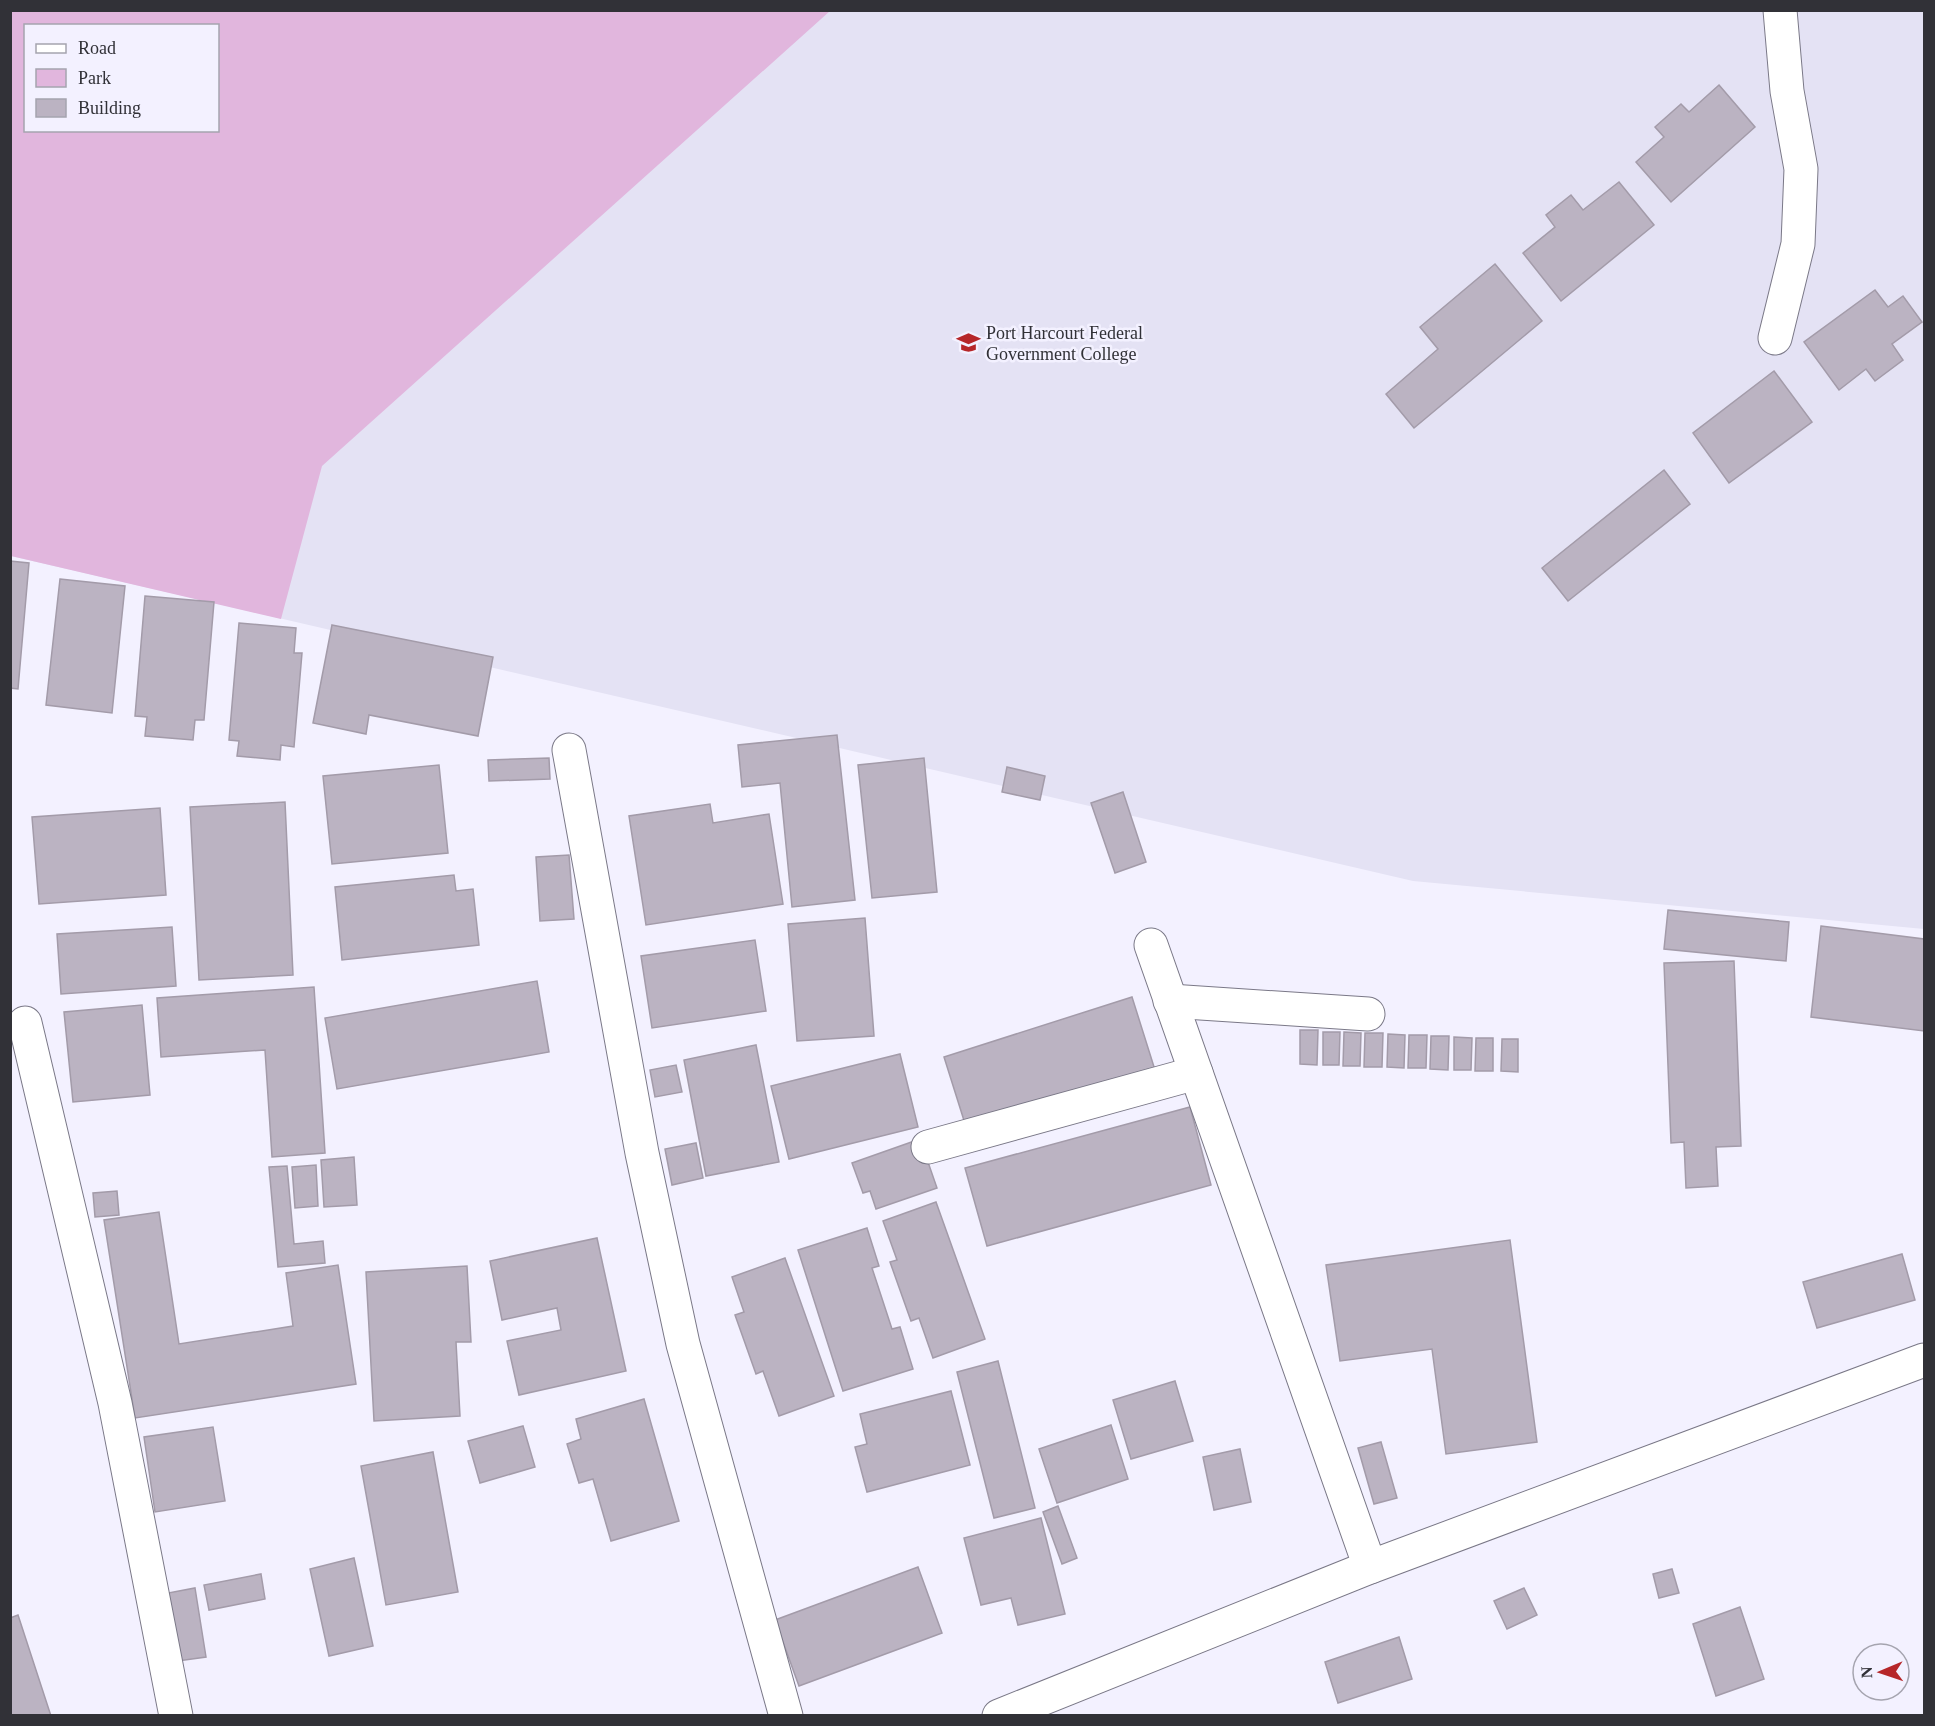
<svg xmlns="http://www.w3.org/2000/svg" width="1935" height="1726" font-family="'Times New Roman',serif">
  <style>
    .built { fill: #e4e2f4; fill-rule: evenodd }
    .green { fill: #e1b6dd; fill-rule: evenodd }
    .building { fill: #bbb3c2; stroke: #a39ba9; stroke-width: 1.5 }
    .lines { fill: none; stroke-linecap: round; stroke-linejoin: round }
    .minor-casing { stroke: #7a7887; stroke-width: 35 }
    .minor { stroke: #fff; stroke-width: 33 }
    .labels { text-anchor: middle; stroke-width: 5; stroke-linejoin: round; paint-order: stroke }
    .poi-label { font-size: 18px; fill: #313137; stroke: #f3f1ff; text-anchor: start }
  </style>
  <rect width="100%" height="100%" fill="#f3f1ff"/>
  <path class="built" d="M11,11H1924V929L1413,881L11,556ZM26,26H218V130H26Z"/>
  <path class="green" d="M11,11H830L322,466L281,619L11,556ZM26,26H218V130H26Z"/>
  <g class="building">
    <polygon points="1719,85 1755,127 1671,202 1636,162 1664,137 1655,127 1681,104 1689,112"/>
    <polygon points="1619,182 1654,225 1561,301 1523,253 1555,227 1546,215 1571,195 1583,210"/>
    <polygon points="1495,264 1542,321 1414,428 1386,394 1438,349 1420,327"/>
    <polygon points="1875,290 1888,307 1903,296 1922,322 1892,344 1903,360 1875,381 1866,369 1839,390 1804,342"/>
    <polygon points="1774,371 1812,422 1729,483 1693,433"/>
    <polygon points="1664,470 1690,504 1568,601 1542,568"/>
    <polygon points="10,561 29,563 18,689 10,688"/>
    <polygon points="60,579 125,586 112,713 46,705"/>
    <polygon points="145,596 214,602 204,720 195,720 193,740 145,736 147,717 135,716"/>
    <polygon points="239,623 296,628 294,653 302,653 294,747 281,745 280,760 237,756 239,741 229,740"/>
    <polygon points="332,625 493,657 478,736 369,715 366,734 313,723"/>
    <polygon points="837,735 855,900 792,907 780,783 742,787 738,745"/>
    <polygon points="549,758 550,779 489,781 488,760"/>
    <polygon points="924,758 937,892 872,898 858,765"/>
    <polygon points="439,765 448,853 332,864 323,776"/>
    <polygon points="1007,767 1045,776 1040,800 1002,792"/>
    <polygon points="1123,792 1146,862 1115,873 1091,803"/>
    <polygon points="285,802 293,975 199,980 190,807"/>
    <polygon points="710,804 713,823 769,814 783,904 646,925 629,816"/>
    <polygon points="160,808 166,895 39,904 32,817"/>
    <polygon points="569,855 574,919 540,921 536,857"/>
    <polygon points="454,875 456,891 473,889 479,945 342,960 335,887"/>
    <polygon points="1668,910 1789,922 1786,961 1664,949"/>
    <polygon points="865,918 874,1036 797,1041 788,924"/>
    <polygon points="1821,926 1924,939 1924,1031 1811,1017"/>
    <polygon points="172,927 176,986 61,994 57,934"/>
    <polygon points="755,940 766,1011 652,1028 641,956"/>
    <polygon points="1734,961 1741,1146 1716,1147 1718,1186 1686,1188 1684,1142 1671,1143 1664,963"/>
    <polygon points="537,981 549,1052 337,1089 325,1018"/>
    <polygon points="314,987 325,1153 272,1157 265,1050 161,1057 157,998"/>
    <polygon points="1132,997 1155,1070 967,1130 944,1057"/>
    <polygon points="142,1005 150,1095 73,1102 64,1012"/>
    <polygon points="1300,1030 1318,1030 1317,1065 1300,1064"/>
    <polygon points="1323,1032 1340,1032 1339,1065 1323,1065"/>
    <polygon points="1344,1032 1361,1033 1360,1066 1343,1066"/>
    <polygon points="1365,1033 1383,1033 1382,1067 1364,1067"/>
    <polygon points="1388,1034 1405,1035 1404,1068 1387,1067"/>
    <polygon points="1409,1035 1427,1035 1426,1068 1408,1068"/>
    <polygon points="1431,1036 1449,1036 1448,1070 1430,1069"/>
    <polygon points="1454,1037 1472,1038 1471,1070 1454,1070"/>
    <polygon points="1476,1038 1493,1038 1493,1071 1475,1071"/>
    <polygon points="1502,1039 1518,1039 1518,1072 1501,1071"/>
    <polygon points="756,1045 779,1162 706,1176 684,1060"/>
    <polygon points="900,1054 918,1127 789,1159 771,1086"/>
    <polygon points="676,1065 682,1092 655,1097 650,1070"/>
    <polygon points="1190,1107 1211,1185 987,1246 965,1168"/>
    <polygon points="920,1139 937,1188 876,1209 870,1191 863,1193 852,1163"/>
    <polygon points="696,1143 703,1178 672,1185 665,1149"/>
    <polygon points="354,1157 357,1205 324,1207 321,1160"/>
    <polygon points="316,1165 318,1206 295,1208 292,1167"/>
    <polygon points="287,1166 294,1244 323,1241 325,1263 278,1267 269,1167"/>
    <polygon points="117,1191 119,1215 95,1217 93,1193"/>
    <polygon points="936,1202 985,1339 933,1358 919,1318 911,1321 890,1262 897,1260 883,1221"/>
    <polygon points="159,1212 179,1344 293,1326 286,1273 338,1265 356,1384 135,1418 104,1220"/>
    <polygon points="867,1228 879,1266 872,1268 892,1329 900,1327 913,1369 843,1391 798,1250"/>
    <polygon points="597,1238 626,1371 519,1395 507,1341 561,1330 557,1308 502,1320 490,1261"/>
    <polygon points="1510,1240 1537,1442 1446,1454 1432,1349 1340,1361 1326,1265"/>
    <polygon points="1902,1254 1915,1300 1817,1328 1803,1282"/>
    <polygon points="785,1258 834,1396 779,1416 763,1371 756,1374 735,1315 744,1312 732,1277"/>
    <polygon points="467,1266 471,1342 456,1342 460,1416 374,1421 366,1272"/>
    <polygon points="998,1361 1035,1508 994,1518 957,1372"/>
    <polygon points="1175,1381 1193,1441 1131,1459 1113,1400"/>
    <polygon points="951,1391 970,1465 867,1492 855,1447 867,1444 860,1414"/>
    <polygon points="644,1399 679,1521 611,1541 593,1479 579,1483 567,1444 581,1439 576,1419"/>
    <polygon points="1111,1425 1128,1479 1057,1503 1039,1449"/>
    <polygon points="523,1426 535,1467 480,1483 468,1441"/>
    <polygon points="213,1427 225,1501 155,1512 144,1437"/>
    <polygon points="1381,1442 1397,1498 1374,1504 1358,1448"/>
    <polygon points="1240,1449 1251,1502 1214,1510 1203,1457"/>
    <polygon points="433,1452 458,1592 386,1605 361,1466"/>
    <polygon points="1058,1506 1077,1558 1062,1564 1043,1512"/>
    <polygon points="1041,1518 1065,1614 1018,1625 1011,1598 981,1605 964,1538"/>
    <polygon points="354,1558 373,1646 329,1656 310,1569"/>
    <polygon points="918,1567 942,1633 799,1686 775,1620"/>
    <polygon points="1672,1569 1679,1593 1659,1598 1653,1574"/>
    <polygon points="261,1574 265,1599 209,1610 204,1585"/>
    <polygon points="195,1588 206,1657 178,1661 168,1593"/>
    <polygon points="1524,1588 1537,1615 1507,1629 1494,1601"/>
    <polygon points="1740,1607 1764,1679 1716,1696 1693,1624"/>
    <polygon points="18,1615 51,1716 10,1716 10,1618"/>
    <polygon points="1399,1637 1412,1679 1338,1703 1325,1662"/>
  </g>
  <g class="lines">
    <defs>
      <g id="minor">
        <polyline points="1775,338 1798,244 1801,169 1787,91 1780,10"/>
        <polyline points="569,750 642,1153 683,1344 786,1716"/>
        <polyline points="1151,945 1370,1567"/>
        <polyline points="1170,1001 1368,1014"/>
        <polyline points="25,1023 115,1403 176,1716"/>
        <polyline points="928,1147 1196,1073"/>
        <polyline points="999,1716 1370,1567 1924,1360"/>
      </g>
    </defs>
    <use href="#minor" class="minor-casing"/>
    <use href="#minor" class="minor"/>
  </g>
  <defs>
    <symbol id="university-bare" viewBox="-9 -9 18 18"><path d="M0-5L7-2L0 1L-7-2ZM-4 1L0 2.5L4 1V4Q0 6-4 4Z" fill="#b62629" stroke="#f3f1ff" stroke-width="2.5" paint-order="stroke"/></symbol>
  </defs>
  <g fill-rule="evenodd">
    <use href="#university-bare" x="952" y="326" width="33" height="33"/>
  </g>
  <g class="labels">
    <g class="poi-label">
      <text x="986" y="339">Port Harcourt Federal<tspan x="986" dy="21">Government College</tspan></text>
    </g>
  </g>
  <rect width="1935" height="1726" fill="none" stroke="#313137" stroke-width="24"/>
  <rect x="24" y="24" width="195" height="108" fill="#f3f1ff" stroke="#a5a4af" stroke-width="1.5"/>
  <rect x="36" y="44" width="30" height="9" fill="#ffffff" stroke="#a5a4af" stroke-width="1.5"/>
  <text x="78" y="54" font-size="18" fill="#313137">Road</text>
  <rect x="36" y="69" width="30" height="18" fill="#e1b6dd" stroke="#a5a4af" stroke-width="1.5"/>
  <text x="78" y="84" font-size="18" fill="#313137">Park</text>
  <rect x="36" y="99" width="30" height="18" fill="#bbb3c2" stroke="#a5a4af" stroke-width="1.5"/>
  <text x="78" y="114" font-size="18" fill="#313137">Building</text>
  <g transform="translate(1881 1672) rotate(268)"><circle r="28" fill="#f3f1ff" stroke="#a5a4af" stroke-width="1.5"/>
  <path d="M0-4.5L10 22L0 15L-10 22Z" fill="#b62629"/>
  <text y="-9" font-size="16" font-weight="bold" text-anchor="middle" fill="#313137">N</text>
  </g>
</svg>
